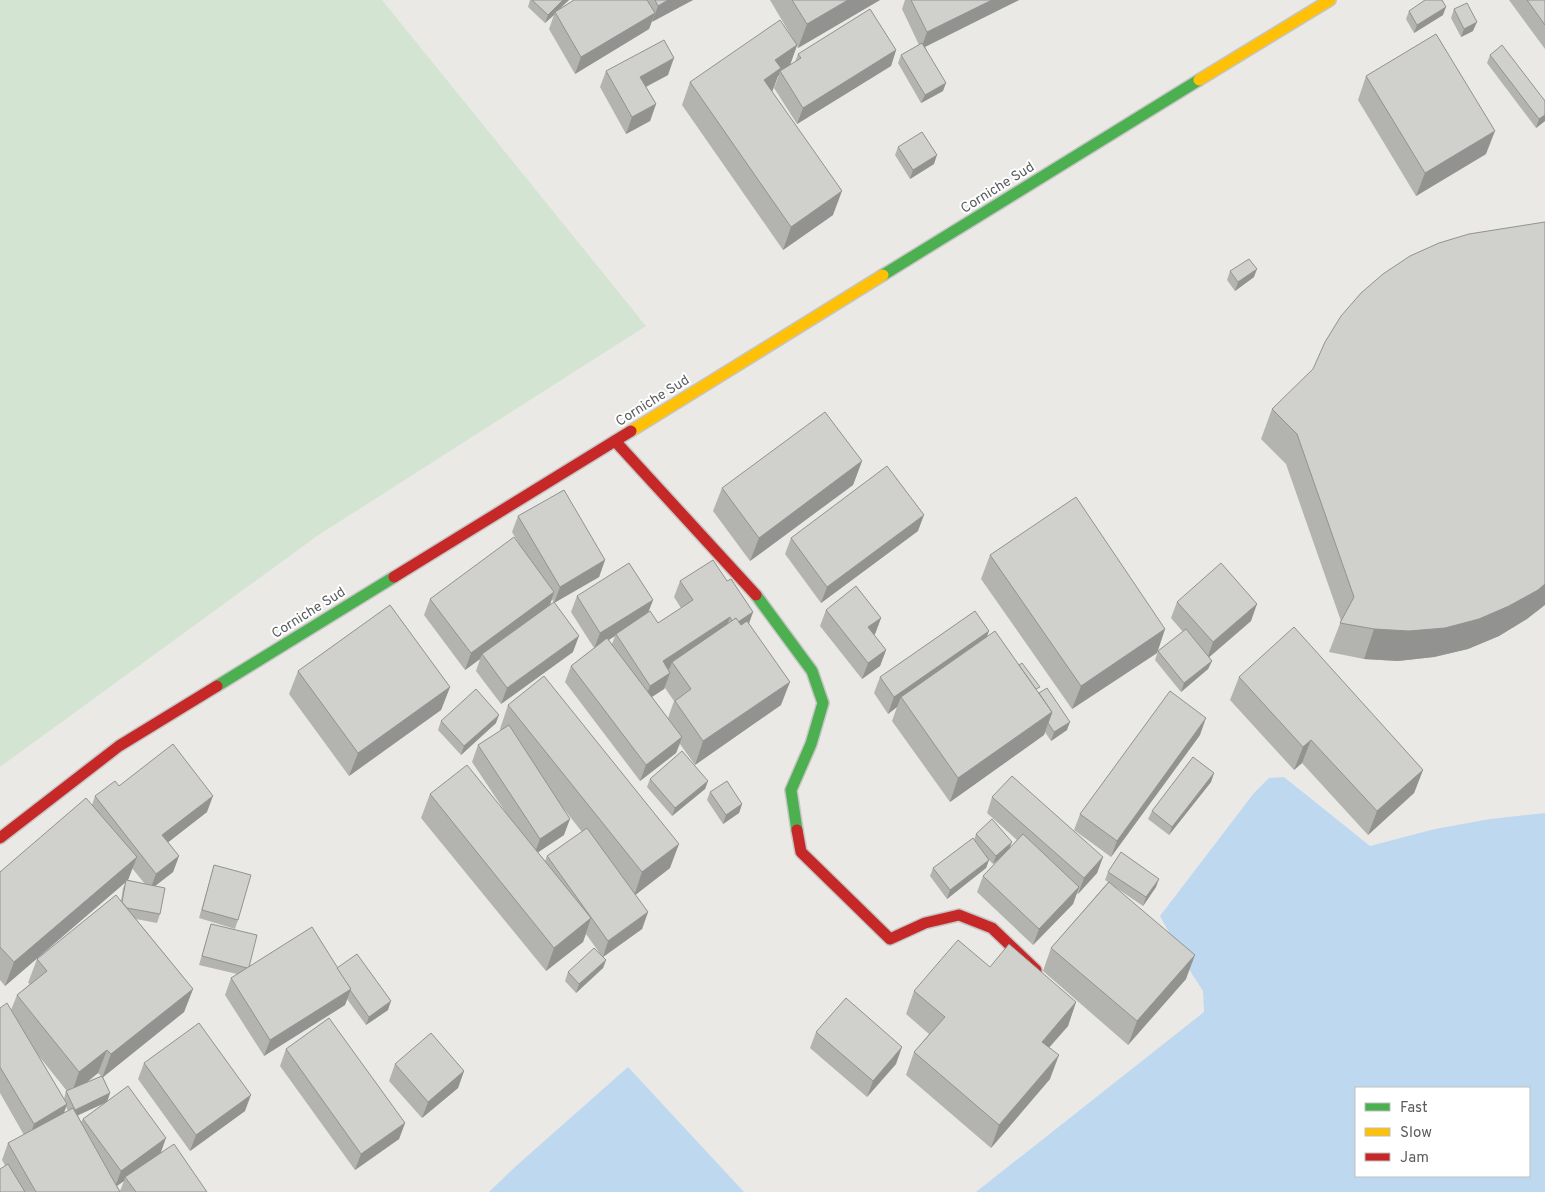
<svg xmlns="http://www.w3.org/2000/svg" width="1545" height="1192" font-family="Overpass,sans-serif">
  <style>
    .green { fill: #d4e4d2 }
    .water { fill: #bed8f0; fill-rule: evenodd }
    .lines { fill: none; stroke-linecap: round; stroke-linejoin: round }
    .fast-casing { stroke: #c5c5c5; stroke-width: 14 }
    .slow-casing { stroke: #c5c5c5; stroke-width: 14 }
    .jam-casing { stroke: #c5c5c5; stroke-width: 14 }
    .fast { stroke: #4caf50; stroke-width: 11 }
    .slow { stroke: #ffc107; stroke-width: 11 }
    .jam { stroke: #c62828; stroke-width: 11 }
    .wall { fill: #b3b3b0; fill-rule: evenodd }
    .shaded-wall { fill: #929290 }
    .building { fill: #d0d0cd; stroke: #929290 }
    .labels { text-anchor: middle; stroke-width: 4; stroke-linejoin: round; paint-order: stroke }
    .street-label { font-size: 14px; fill: #5b5e61; stroke: #fff }
  </style>
  <rect width="100%" height="100%" fill="#eae9e5"/>
  <polygon class="green" points="0,0 382,0 646,326 317,536 0,767"/>
  <g class="water">
    <path d="M1284,777L1370,846L1435,829L1490,819L1545,813V1192H976L1204,1012L1203,991L1192,974L1160,916L1254,793L1269,778ZM1356,1088H1529V1176H1356Z"/>
    <polygon points="628,1067 744,1192 489,1192 515,1167"/>
  </g>
  <g class="lines">
    <defs>
      <g id="fast">
        <polyline points="883,275 1199,80"/>
        <polyline points="756,595 812,671 823,703 811,744 791,790 797,830"/>
        <polyline points="217,686 394,577"/>
      </g>
      <g id="slow">
        <polyline points="1199,80 1330,0"/>
        <polyline points="631,431 883,275"/>
      </g>
      <g id="jam">
        <polyline points="615,441 756,595"/>
        <polyline points="394,577 631,431"/>
        <polyline points="797,830 801,852 890,939 925,923 959,915 992,928 1036,970"/>
        <polyline points="0,838 119,746 217,686"/>
      </g>
    </defs>
    <use href="#fast" class="fast-casing"/>
    <use href="#slow" class="slow-casing"/>
    <use href="#jam" class="jam-casing"/>
    <use href="#fast" class="fast"/>
    <use href="#slow" class="slow"/>
    <use href="#jam" class="jam"/>
  </g>
  <g class="wall">
    <polygon points="530,0 569,0 559,9 574,0 693,0 652,21 649,29 575,74 549,29 554,15 545,23 528,7"/>
    <polygon points="770,0 880,0 798,48 797,46 790,65 795,62 798,54 896,50 891,66 797,124 774,88 779,75 778,76 772,92 833,215 783,250 682,105 690,82 793,39"/>
    <polygon points="905,0 1019,0 925,46 943,91 921,103 898,63 901,55 919,45 902,9"/>
    <polygon points="1509,0 1545,0 1545,49"/>
    <polygon points="1454,9 1473,31 1461,37 1451,18"/>
    <polygon points="1409,11 1443,15 1414,33 1406,19"/>
    <polygon points="1490,55 1545,101 1545,121 1536,128 1487,63"/>
    <polygon points="606,71 668,75 646,87 656,104 650,121 626,134 600,87"/>
    <polygon points="1366,76 1486,154 1416,196 1358,100"/>
    <polygon points="898,147 934,164 910,179 895,155"/>
    <polygon points="1230,271 1254,277 1235,291 1227,280"/>
    <polygon points="1272,409 1527,619 1499,636 1468,649 1434,657 1398,661 1364,659 1329,652 1341,621 1286,464 1261,439"/>
    <polygon points="862,461 853,485 750,561 713,511 722,488"/>
    <path d="M518,516L605,560L599,577L554,603L573,652L501,704L476,671L480,659L465,670L424,615L430,599L521,547L512,532ZM552,599L554,603L549,606Z"/>
    <polygon points="918,531 821,603 785,554 791,538"/>
    <polygon points="990,555 1165,629 1157,653 1072,709 981,579"/>
    <path d="M680,581H727L753,612L749,623L781,705L695,765L680,744L676,753L640,781L565,682L571,666L594,648L571,612L577,596L653,600L648,612L658,623L681,608L674,597ZM615,636L612,644L609,640ZM665,688L674,701L668,718L652,697L664,689Z"/>
    <polygon points="1177,602 1251,621 1209,657 1212,661 1208,669 1181,692 1155,660 1158,651 1183,632 1171,618"/>
    <polygon points="826,610 881,618 875,634 874,635 886,650 880,666 862,679 820,626"/>
    <polygon points="987,637 1038,692 1067,730 1051,741 1045,732 1044,735 950,802 892,721 897,707 888,714 874,693 880,677"/>
    <polygon points="298,671 450,687 441,710 349,776 289,694"/>
    <polygon points="1239,677 1423,770 1414,793 1368,835 1302,763 1294,770 1230,700"/>
    <path d="M508,705L670,868L635,895L648,912L642,929L603,957L606,960L603,968L576,993L565,981L568,972L601,955L586,934L583,942L546,971L421,818L430,794L506,813L472,762L478,745L501,731L500,729ZM564,809L582,832L547,856L545,861L538,852L564,835Z"/>
    <polygon points="441,721 496,723 461,755 438,730"/>
    <polygon points="1200,735 1111,857 1074,830 1080,814"/>
    <polygon points="1214,773 1211,782 1169,835 1148,819 1152,811"/>
    <polygon points="650,779 708,781 705,789 672,816 647,787"/>
    <path d="M119,786L207,812L168,842L179,856L173,872L155,886L160,914L157,923L136,919L193,989L184,1012L103,1077L110,1093L107,1101L160,1153L207,1192H0L5,1165L2,1160L8,1143L24,1135L0,1093V1008L11,1010L17,995L30,984L28,983L37,959L121,901L123,888L126,882L5,986L0,980V872L92,805L95,796ZM132,868L145,884L128,880ZM38,1055L67,1091H66L64,1099ZM98,1073L101,1076L87,1082ZM106,1102L83,1119L81,1122L78,1115ZM66,1107L68,1111L64,1113ZM124,1181L120,1191L117,1186Z"/>
    <polygon points="710,792 742,804 739,813 723,824 707,800"/>
    <polygon points="992,797 1103,857 1097,873 1078,894 1077,893 1073,904 1033,945 977,892 983,876 1001,857 993,864 989,860 986,868 947,899 930,876 933,868 974,840 976,834 1010,848 1017,840 987,813"/>
    <polygon points="214,865 238,920 235,929 199,918"/>
    <polygon points="1108,872 1156,887 1143,906 1115,887 1186,979 1128,1045 1043,971 1051,948 1108,882 1105,880"/>
    <polygon points="211,924 249,967 337,968 388,1010 366,1025 347,999 345,1005 264,1056 225,995 231,978 237,974 199,965"/>
    <polygon points="990,967 1076,1002 1068,1026 1049,1047 1050,1079 991,1148 906,1075 914,1052 929,1034 906,1014 914,991"/>
    <polygon points="816,1032 896,1064 867,1097 810,1048"/>
    <polygon points="286,1049 405,1123 399,1139 355,1170 280,1066"/>
    <polygon points="144,1063 245,1111 190,1151 138,1079"/>
    <polygon points="395,1064 464,1071 458,1088 422,1118 389,1081"/>
  </g>
  <g class="shaded-wall">
    <polygon points="563,0 569,0 555,13 555,12 554,15 545,23 548,15"/>
    <polygon points="668,0 693,0 652,22 658,6"/>
    <polygon points="848,0 880,0 798,48 807,24"/>
    <polygon points="992,0 1019,0 921,49 927,32"/>
    <polygon points="1446,7 1443,15 1414,33 1417,25"/>
    <polygon points="655,13 649,29 575,74 581,57"/>
    <polygon points="1477,22 1473,31 1461,37 1464,29"/>
    <polygon points="797,45 789,68 780,71 779,75 778,76 772,92 764,80 775,60"/>
    <polygon points="896,50 891,66 797,124 803,108"/>
    <polygon points="674,58 668,75 634,93 640,77"/>
    <polygon points="946,83 943,91 921,103 925,95"/>
    <polygon points="656,104 650,121 626,134 632,117"/>
    <polygon points="1545,115 1545,121 1536,128 1539,119"/>
    <polygon points="1495,131 1486,154 1416,196 1425,173"/>
    <polygon points="937,155 934,164 910,179 913,170"/>
    <polygon points="842,191 833,215 783,250 791,227"/>
    <polygon points="1257,269 1254,277 1235,291 1238,282"/>
    <polygon points="862,461 853,485 750,561 759,538"/>
    <polygon points="924,515 918,531 821,603 827,587"/>
    <polygon points="605,560 599,577 554,603 560,587"/>
    <polygon points="1545,584 1545,605 1527,619 1499,636 1468,649 1434,657 1398,661 1364,659 1374,629"/>
    <polygon points="554,592 549,608 482,654 480,659 465,670 471,653"/>
    <polygon points="653,600 647,616 616,634 615,636 594,649 600,633"/>
    <polygon points="1257,604 1251,621 1207,659 1213,642"/>
    <polygon points="753,612 747,629 734,624"/>
    <polygon points="730,617 724,633 672,662 670,668 657,677 663,661"/>
    <polygon points="881,618 875,634 862,644 868,627"/>
    <polygon points="1165,629 1157,653 1072,709 1081,686"/>
    <polygon points="989,631 983,648 901,697 897,707 888,714 894,697"/>
    <polygon points="579,636 573,652 501,704 507,688"/>
    <polygon points="886,650 880,666 862,679 868,663"/>
    <polygon points="1212,661 1208,669 1181,692 1184,683"/>
    <polygon points="670,673 664,689 644,702 650,686"/>
    <polygon points="790,682 781,705 695,765 703,741"/>
    <polygon points="450,687 441,710 349,776 358,753"/>
    <polygon points="1052,712 1044,735 950,802 958,778"/>
    <polygon points="499,715 496,723 461,755 464,746"/>
    <polygon points="1206,718 1200,735 1111,857 1117,841"/>
    <polygon points="1070,722 1067,730 1051,741 1054,732"/>
    <polygon points="682,737 676,753 640,781 646,765"/>
    <polygon points="1311,740 1302,763 1294,770 1303,747"/>
    <polygon points="1423,770 1414,793 1368,835 1377,811"/>
    <polygon points="1214,773 1211,782 1169,835 1172,827"/>
    <polygon points="708,781 705,789 672,816 675,808"/>
    <polygon points="213,796 207,812 157,851 162,835"/>
    <polygon points="742,804 739,813 723,824 726,815"/>
    <polygon points="570,819 564,835 534,855 540,839"/>
    <polygon points="1012,842 1009,850 993,864 996,856"/>
    <polygon points="679,844 670,868 634,896 642,872"/>
    <polygon points="179,856 173,872 150,890 156,874"/>
    <polygon points="137,857 128,880 5,986 14,962"/>
    <polygon points="1103,857 1097,873 1078,894 1084,878"/>
    <polygon points="989,860 986,868 947,899 950,890"/>
    <polygon points="1159,879 1156,887 1143,906 1146,897"/>
    <polygon points="1079,887 1073,904 1033,945 1039,929"/>
    <polygon points="648,912 642,929 603,957 608,941"/>
    <polygon points="591,918 583,942 546,971 554,948"/>
    <polygon points="1195,955 1186,979 1128,1045 1137,1021"/>
    <polygon points="606,960 603,968 576,993 579,984"/>
    <polygon points="193,989 184,1012 102,1078 111,1054"/>
    <polygon points="351,989 345,1005 264,1056 270,1040"/>
    <polygon points="391,1001 388,1010 366,1025 369,1017"/>
    <polygon points="1076,1002 1068,1026 1034,1065 1042,1042"/>
    <polygon points="902,1047 896,1064 867,1097 873,1081"/>
    <polygon points="107,1050 98,1073 71,1095 79,1072"/>
    <polygon points="1059,1055 1050,1079 991,1148 999,1125"/>
    <polygon points="464,1071 458,1088 422,1118 428,1102"/>
    <polygon points="110,1093 107,1102 72,1118 75,1110"/>
    <polygon points="251,1095 245,1111 190,1151 196,1135"/>
    <polygon points="67,1104 61,1121 28,1141 34,1124"/>
    <polygon points="405,1123 399,1139 355,1170 361,1154"/>
    <polygon points="166,1138 160,1155 125,1177 124,1181 115,1187 121,1171"/>
  </g>
  <g class="building">
    <polygon points="532,0 563,0 548,15"/>
    <polygon points="574,0 647,0 655,13 581,57 555,12"/>
    <polygon points="655,0 668,0 658,6"/>
    <polygon points="792,0 848,0 807,24"/>
    <polygon points="911,0 992,0 927,32"/>
    <polygon points="1425,0 1442,0 1446,7 1417,25 1409,11"/>
    <polygon points="1527,0 1545,0 1545,25"/>
    <polygon points="1467,3 1477,22 1464,29 1454,9"/>
    <polygon points="870,9 896,50 803,108 780,71 801,58 798,54"/>
    <polygon points="780,20 797,45 775,60 781,68 764,80 842,191 791,227 690,82"/>
    <polygon points="1436,34 1495,131 1425,173 1366,76"/>
    <polygon points="664,40 674,58 640,77 656,104 632,117 606,71"/>
    <polygon points="922,43 946,83 925,95 901,55"/>
    <polygon points="1502,45 1545,101 1545,115 1539,119 1490,55"/>
    <polygon points="922,132 937,155 913,170 898,147"/>
    <polygon points="1545,222 1545,584 1538,590 1509,606 1479,619 1445,628 1409,631 1374,629 1340,623 1354,597 1297,434 1272,409 1313,369 1325,342 1341,316 1361,293 1383,274 1410,256 1439,243 1469,234"/>
    <polygon points="1249,259 1257,269 1238,282 1230,271"/>
    <polygon points="825,412 862,461 759,538 722,488"/>
    <polygon points="887,466 924,515 827,587 791,538"/>
    <polygon points="564,490 605,560 560,587 518,516"/>
    <polygon points="1076,497 1165,629 1081,686 990,555"/>
    <polygon points="514,537 554,592 471,653 430,599"/>
    <polygon points="713,560 727,581 731,579 753,612 738,622 736,618 732,621 730,617 663,661 670,673 650,686 616,634 650,611 658,623 693,600 680,581"/>
    <polygon points="629,563 653,600 600,633 577,596"/>
    <polygon points="1221,563 1257,604 1213,642 1177,602"/>
    <polygon points="856,586 881,618 868,627 886,650 868,663 826,610"/>
    <polygon points="554,602 579,636 507,688 482,654"/>
    <polygon points="390,605 450,687 358,753 298,671"/>
    <polygon points="975,611 989,631 894,697 880,677"/>
    <polygon points="736,618 741,625 747,621 790,682 703,741 675,701 691,689 672,662"/>
    <polygon points="1294,627 1423,770 1377,811 1311,740 1303,747 1239,677"/>
    <polygon points="1186,629 1212,661 1184,683 1158,651"/>
    <polygon points="995,631 1052,712 958,778 901,697"/>
    <polygon points="607,638 682,737 646,765 571,666"/>
    <polygon points="1022,663 1040,687 1036,689 1019,665"/>
    <polygon points="544,676 679,844 642,872 508,705"/>
    <polygon points="1047,688 1070,722 1054,732 1048,723 1052,712 1039,693"/>
    <polygon points="476,689 499,715 464,746 441,721"/>
    <polygon points="1170,691 1206,718 1117,841 1080,814"/>
    <polygon points="509,725 570,819 540,839 478,745"/>
    <polygon points="173,744 213,796 162,835 179,856 156,874 95,796 115,781 119,786"/>
    <polygon points="682,751 708,781 675,808 650,779"/>
    <polygon points="1193,757 1214,773 1172,827 1152,811"/>
    <polygon points="467,765 591,918 554,948 430,794"/>
    <polygon points="1012,776 1103,857 1084,878 992,797"/>
    <polygon points="727,781 742,804 726,815 710,792"/>
    <polygon points="86,798 137,857 14,962 0,947 0,872"/>
    <polygon points="992,819 1012,842 996,856 976,834"/>
    <polygon points="587,828 648,912 608,941 547,856"/>
    <polygon points="1023,834 1079,887 1039,929 983,876"/>
    <polygon points="973,838 989,860 950,890 933,868"/>
    <polygon points="1121,852 1159,879 1146,897 1108,872"/>
    <polygon points="214,865 251,875 238,920 202,910"/>
    <polygon points="126,880 165,888 160,914 127,908 122,902"/>
    <polygon points="1109,882 1195,955 1137,1021 1051,948"/>
    <polygon points="116,895 193,989 111,1054 107,1050 79,1072 17,995 47,971 37,959"/>
    <polygon points="211,924 257,935 249,967 247,968 202,956"/>
    <polygon points="312,927 351,989 270,1040 231,978"/>
    <polygon points="958,940 990,967 1009,944 1076,1002 1042,1042 1059,1055 999,1125 914,1052 945,1017 914,991"/>
    <polygon points="594,948 606,960 579,984 568,972"/>
    <polygon points="357,954 391,1001 369,1017 350,990 351,989 337,968"/>
    <polygon points="846,998 902,1047 873,1081 816,1032"/>
    <polygon points="7,1003 67,1104 34,1124 0,1067 0,1008"/>
    <polygon points="329,1018 405,1123 361,1154 286,1049"/>
    <polygon points="199,1023 251,1095 196,1135 144,1063"/>
    <polygon points="431,1033 464,1071 428,1102 395,1064"/>
    <polygon points="102,1076 110,1093 75,1110 66,1091"/>
    <polygon points="128,1086 166,1138 121,1171 83,1119"/>
    <polygon points="73,1108 120,1192 36,1192 8,1143"/>
    <polygon points="174,1144 207,1192 136,1192 125,1177"/>
    <polygon points="8,1164 25,1192 0,1192 0,1169"/>
  </g>
  <g class="labels">
    <g class="street-label">
      <text transform="translate(997 187) rotate(-32)" y="5">Corniche Sud</text>
      <text transform="translate(652 400) rotate(-32)" y="5">Corniche Sud</text>
      <text transform="translate(308 612) rotate(-32)" y="5">Corniche Sud</text>
    </g>
  </g>
  <rect x="1355" y="1087" width="175" height="90" fill="#ffffff" stroke="#bdbfc0"/>
  <rect x="1365" y="1103" width="25" height="8" fill="#4caf50" stroke="#bdbfc0"/>
  <text x="1400" y="1112" font-size="15" fill="#5b5e61">Fast</text>
  <rect x="1365" y="1128" width="25" height="8" fill="#ffc107" stroke="#bdbfc0"/>
  <text x="1400" y="1137" font-size="15" fill="#5b5e61">Slow</text>
  <rect x="1365" y="1153" width="25" height="8" fill="#c62828" stroke="#bdbfc0"/>
  <text x="1400" y="1162" font-size="15" fill="#5b5e61">Jam</text>
</svg>
